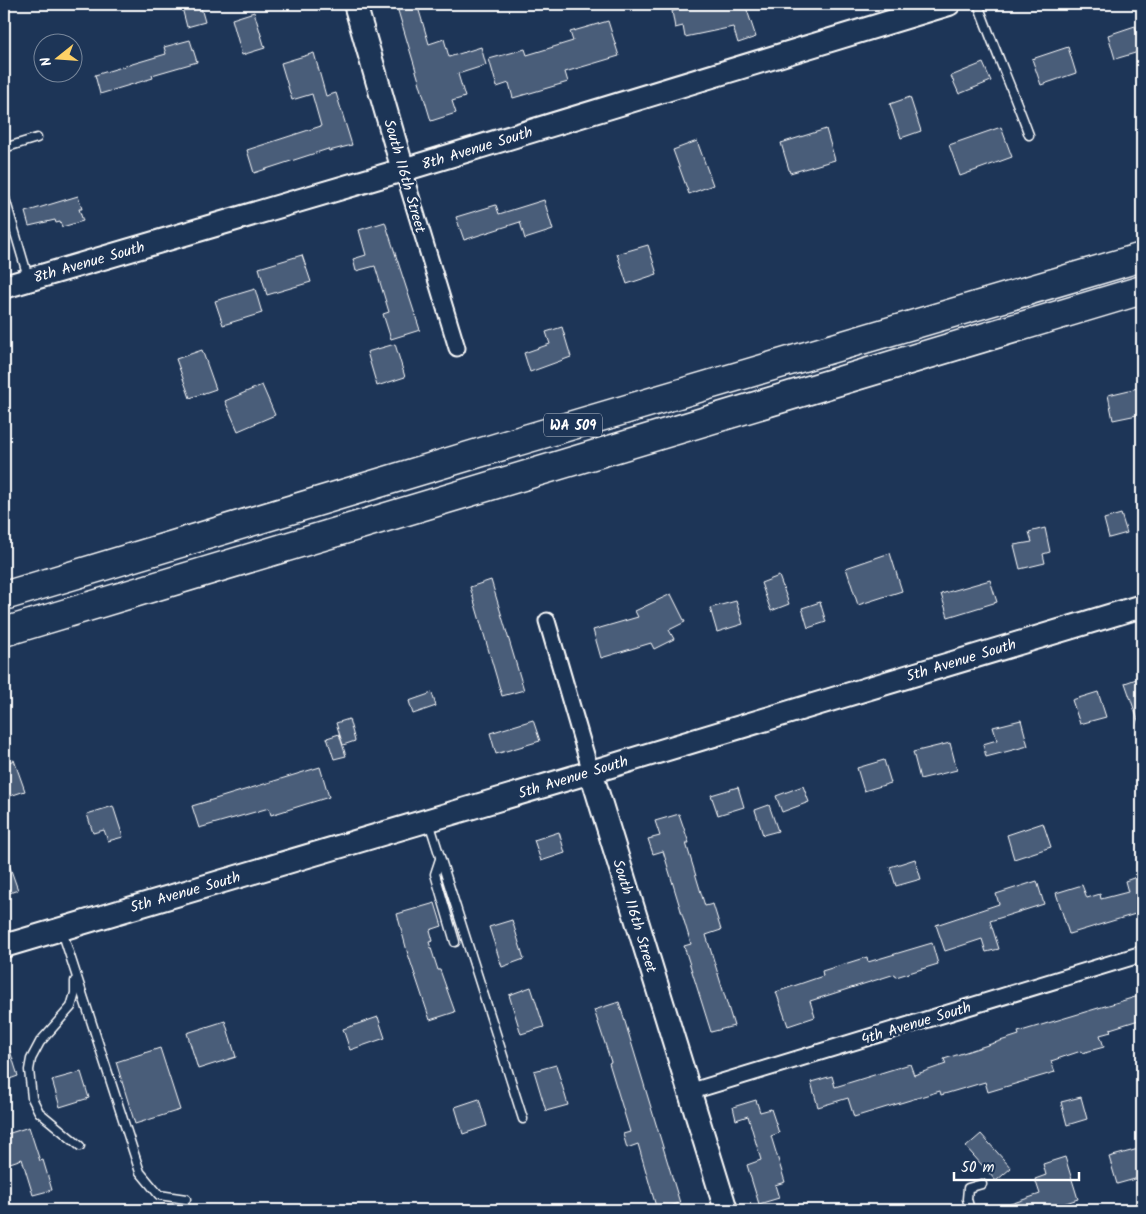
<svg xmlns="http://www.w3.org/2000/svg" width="1146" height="1214" font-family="Kalam,sans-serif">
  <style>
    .building { fill: #4a5d79; stroke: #fff }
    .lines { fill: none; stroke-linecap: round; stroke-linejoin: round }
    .lane-casing { stroke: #fff; stroke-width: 11 }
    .street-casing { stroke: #fff; stroke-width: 19 }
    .secondary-casing { stroke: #fff; stroke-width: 26 }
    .highway-casing { stroke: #fff; stroke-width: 31 }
    .lane { stroke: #1d3557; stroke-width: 8 }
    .street { stroke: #1d3557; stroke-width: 15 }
    .secondary { stroke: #1d3557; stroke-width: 22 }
    .highway { stroke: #1d3557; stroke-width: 28 }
    .labels { text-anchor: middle; stroke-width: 5; stroke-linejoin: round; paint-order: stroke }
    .shield { fill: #1d3557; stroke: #bbc2cd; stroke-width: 1 }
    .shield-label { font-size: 14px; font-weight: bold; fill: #fff }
    .street-label { font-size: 15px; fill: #fff; stroke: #1d3557 }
  </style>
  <rect width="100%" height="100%" fill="#1d3557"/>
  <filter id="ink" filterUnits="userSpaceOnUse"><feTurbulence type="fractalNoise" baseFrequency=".02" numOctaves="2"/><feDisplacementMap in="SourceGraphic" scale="10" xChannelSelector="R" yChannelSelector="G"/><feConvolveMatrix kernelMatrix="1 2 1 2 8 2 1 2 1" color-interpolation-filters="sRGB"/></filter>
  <g filter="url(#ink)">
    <g class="building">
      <polygon points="181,4 200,4 205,22 187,27"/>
      <polygon points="396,4 417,4 429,44 444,39 449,57 481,47 486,65 458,74 465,97 452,101 456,113 431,121"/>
      <polygon points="691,4 745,4 756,37 738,43 733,27 685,37 683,26 675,28 672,11 692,7"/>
      <polygon points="254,12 265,48 242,55 232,19"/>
      <polygon points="608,21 619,56 565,72 568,82 513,98 509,83 497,87 489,59 525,49 527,55 573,41 570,32"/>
      <polygon points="1135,26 1142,51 1115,59 1108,35"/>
      <polygon points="190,40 197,62 152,75 153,78 100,94 95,75 166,54 164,47"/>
      <polygon points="1068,47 1076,73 1041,85 1032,59"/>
      <polygon points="314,53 326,96 336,93 352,145 329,151 328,149 254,173 247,150 321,126 312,94 292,100 281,63"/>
      <polygon points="983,63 991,81 959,94 951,76"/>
      <polygon points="910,97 921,131 901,138 890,104"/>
      <polygon points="1001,127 1012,157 960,176 949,145"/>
      <polygon points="826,129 835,160 790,173 781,143"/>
      <polygon points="697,141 713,185 689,194 673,150"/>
      <polygon points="78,196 82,209 79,209 83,221 62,227 60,222 56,223 55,220 29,226 25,212"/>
      <polygon points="544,200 553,230 525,239 520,222 464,240 456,217 496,205 499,214"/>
      <polygon points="385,222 420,330 391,339 383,314 389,312 375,266 356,271 353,259 366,255 359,230"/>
      <polygon points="648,245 657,274 627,284 617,254"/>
      <polygon points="302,255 311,282 267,295 259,268"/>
      <polygon points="255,289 262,313 223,325 215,301"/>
      <polygon points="562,327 571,357 530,372 524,353 550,344 546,332"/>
      <polygon points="395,344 405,377 377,386 367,352"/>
      <polygon points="202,350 216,389 190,398 176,359"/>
      <polygon points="262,385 275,415 238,431 225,401"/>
      <polygon points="1142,387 1142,414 1113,420 1108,395"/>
      <polygon points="1121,514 1127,533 1109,538 1104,519"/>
      <polygon points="1045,528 1050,552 1043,554 1045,563 1020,569 1014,545 1032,542 1029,532"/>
      <polygon points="890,553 902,591 858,605 846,568"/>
      <polygon points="779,576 789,604 771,611 761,583"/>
      <polygon points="491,580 524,690 502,696 470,587"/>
      <polygon points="990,580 997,602 948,617 941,594"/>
      <polygon points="671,594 685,622 669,630 674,639 654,649 651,643 601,658 593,630 638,617 635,611"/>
      <polygon points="736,601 743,624 717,632 710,608"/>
      <polygon points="820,602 826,622 808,628 802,608"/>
      <polygon points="1142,677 1142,725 1140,726 1125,683"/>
      <polygon points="1098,692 1106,717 1080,724 1072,700"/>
      <polygon points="432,693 436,706 413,714 409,701"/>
      <polygon points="349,719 355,741 343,745 336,723"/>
      <polygon points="533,720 540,741 496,754 490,733"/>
      <polygon points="1021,720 1028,746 986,757 983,744 997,740 993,727"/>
      <polygon points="339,734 346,756 334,759 327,738"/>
      <polygon points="950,743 957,770 920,779 913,752"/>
      <polygon points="14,760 25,791 4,798 4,764"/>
      <polygon points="884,760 891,783 864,791 857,768"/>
      <polygon points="320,767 329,797 271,815 269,808 199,828 192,806"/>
      <polygon points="803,786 809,802 782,812 776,796"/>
      <polygon points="738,787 744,807 718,815 711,795"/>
      <polygon points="769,805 778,831 763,835 755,810"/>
      <polygon points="113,806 123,837 108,841 104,830 93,833 87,814"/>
      <polygon points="679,814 689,843 686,843 705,906 713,904 721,930 706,935 734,1026 711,1032 684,946 691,944 663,851 653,854 648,839 660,836 655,821"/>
      <polygon points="1043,823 1051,847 1014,859 1007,835"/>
      <polygon points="559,832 565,853 541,861 534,840"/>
      <polygon points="4,856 6,856 18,890 4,895"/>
      <polygon points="915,859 921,879 896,886 890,867"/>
      <polygon points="1142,875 1142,912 1069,934 1056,893 1082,885 1087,898 1100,894 1101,899 1128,892 1125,881"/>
      <polygon points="1037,881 1044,904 990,921 999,949 986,952 982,939 945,951 936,925 999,904 996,894"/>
      <polygon points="435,903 442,926 430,930 433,941 429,942 438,970 440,970 455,1012 430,1020 407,951 397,914"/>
      <polygon points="512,920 524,959 502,967 489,927"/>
      <polygon points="932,943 938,964 896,977 895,974 810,1001 815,1017 788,1026 776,992 823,976 822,971 867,957 868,962"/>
      <polygon points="531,987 544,1027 521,1034 509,995"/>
      <polygon points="1142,995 1142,1019 1110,1029 1111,1032 1100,1035 1104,1047 1082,1053 1081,1051 1051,1061 1055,1072 988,1092 985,1082 941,1095 940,1091 854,1117 848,1098 818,1107 811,1082 832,1076 835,1087 910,1064 914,1075 946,1064 944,1059 1019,1035 1018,1032"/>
      <polygon points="619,1002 680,1203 657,1210 638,1144 627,1148 623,1134 630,1132 609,1063 611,1062 594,1010"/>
      <polygon points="378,1017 385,1038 350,1050 343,1029"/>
      <polygon points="225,1021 236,1057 198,1069 187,1033"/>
      <polygon points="4,1041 7,1041 18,1076 4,1081"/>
      <polygon points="160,1048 180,1110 135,1124 116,1062"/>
      <polygon points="556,1065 568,1105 546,1111 534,1071"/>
      <polygon points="81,1072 89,1098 60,1107 52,1080"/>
      <polygon points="1081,1097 1087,1119 1067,1125 1061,1102"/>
      <polygon points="479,1099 487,1126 463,1134 455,1107"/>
      <polygon points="756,1100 760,1112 771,1109 779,1133 771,1136 785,1182 775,1185 779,1198 759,1204 747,1165 761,1160 748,1116 736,1120 733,1107"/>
      <polygon points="29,1127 40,1161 43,1160 52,1190 33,1195 22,1159 4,1165 4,1135"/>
      <polygon points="981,1134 1011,1168 996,1181 966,1147"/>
      <polygon points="1142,1148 1142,1177 1117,1184 1109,1157"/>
      <polygon points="1065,1157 1078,1199 1045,1210 999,1210 999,1208 1040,1194 1035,1179 1046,1175 1043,1164"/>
    </g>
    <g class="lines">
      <defs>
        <g id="lane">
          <path d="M978,4C994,48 1013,91 1029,135"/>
          <polyline points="4,148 37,138"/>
          <polyline points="4,195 28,277"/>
          <polyline points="429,822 523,1119"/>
          <polyline points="440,859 435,874 455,942"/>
          <polyline points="62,931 140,1172 159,1195 186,1199"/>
          <polyline points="75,981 75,993 71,1007 40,1042 31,1059 29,1070 32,1098 39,1112 80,1146"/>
          <polyline points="970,1210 967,1199 968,1188 982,1184"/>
        </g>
        <g id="street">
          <polyline points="403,170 457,348"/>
          <polyline points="547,621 591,772"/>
          <polyline points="689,1092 1142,954"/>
        </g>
        <g id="secondary">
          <polyline points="355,4 403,170"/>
          <polyline points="4,287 403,170 949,4"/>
          <polyline points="591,772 726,1210"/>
          <polyline points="4,946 591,772 1142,606"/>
        </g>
        <g id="highway">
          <polyline points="4,596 512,443 1142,257"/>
          <polyline points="4,632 1142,290"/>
        </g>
      </defs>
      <use href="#lane" class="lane-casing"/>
      <use href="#street" class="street-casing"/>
      <use href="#secondary" class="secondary-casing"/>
      <use href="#highway" class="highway-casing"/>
      <use href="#lane" class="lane"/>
      <use href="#street" class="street"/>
      <use href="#secondary" class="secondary"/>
      <use href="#highway" class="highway"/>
    </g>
  </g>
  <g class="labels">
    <rect class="shield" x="544" y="413.5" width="58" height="23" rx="4"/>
    <g class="shield-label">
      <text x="573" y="430">WA 509</text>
    </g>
    <g class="street-label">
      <text transform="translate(477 148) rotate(-17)" y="5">8th Avenue South</text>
      <text transform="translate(405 176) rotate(74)" y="5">South 116th Street</text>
      <text transform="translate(89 262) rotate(-16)" y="5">8th Avenue South</text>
      <text transform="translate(961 660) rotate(-17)" y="5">5th Avenue South</text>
      <text transform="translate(573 777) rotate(-17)" y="5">5th Avenue South</text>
      <text transform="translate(185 892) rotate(-16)" y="5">5th Avenue South</text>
      <text transform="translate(635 916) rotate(73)" y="5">South 116th Street</text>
      <text transform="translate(916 1023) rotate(-17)" y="5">4th Avenue South</text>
    </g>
  </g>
  <rect width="1146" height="1214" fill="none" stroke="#1d3557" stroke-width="20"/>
  <rect x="10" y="10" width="1126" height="1194" fill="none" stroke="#fff" stroke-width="2" filter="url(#ink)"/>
  <g transform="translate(58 58) rotate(253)"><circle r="24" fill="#1d3557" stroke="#77869a"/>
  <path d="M0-4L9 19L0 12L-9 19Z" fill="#ffd166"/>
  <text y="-8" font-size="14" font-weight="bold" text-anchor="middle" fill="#ffffff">N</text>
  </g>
  <path d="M954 1172v8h125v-8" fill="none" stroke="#ffffff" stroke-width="2.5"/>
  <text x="961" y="1172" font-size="15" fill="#ffffff" stroke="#1d3557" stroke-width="4" paint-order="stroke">50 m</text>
</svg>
